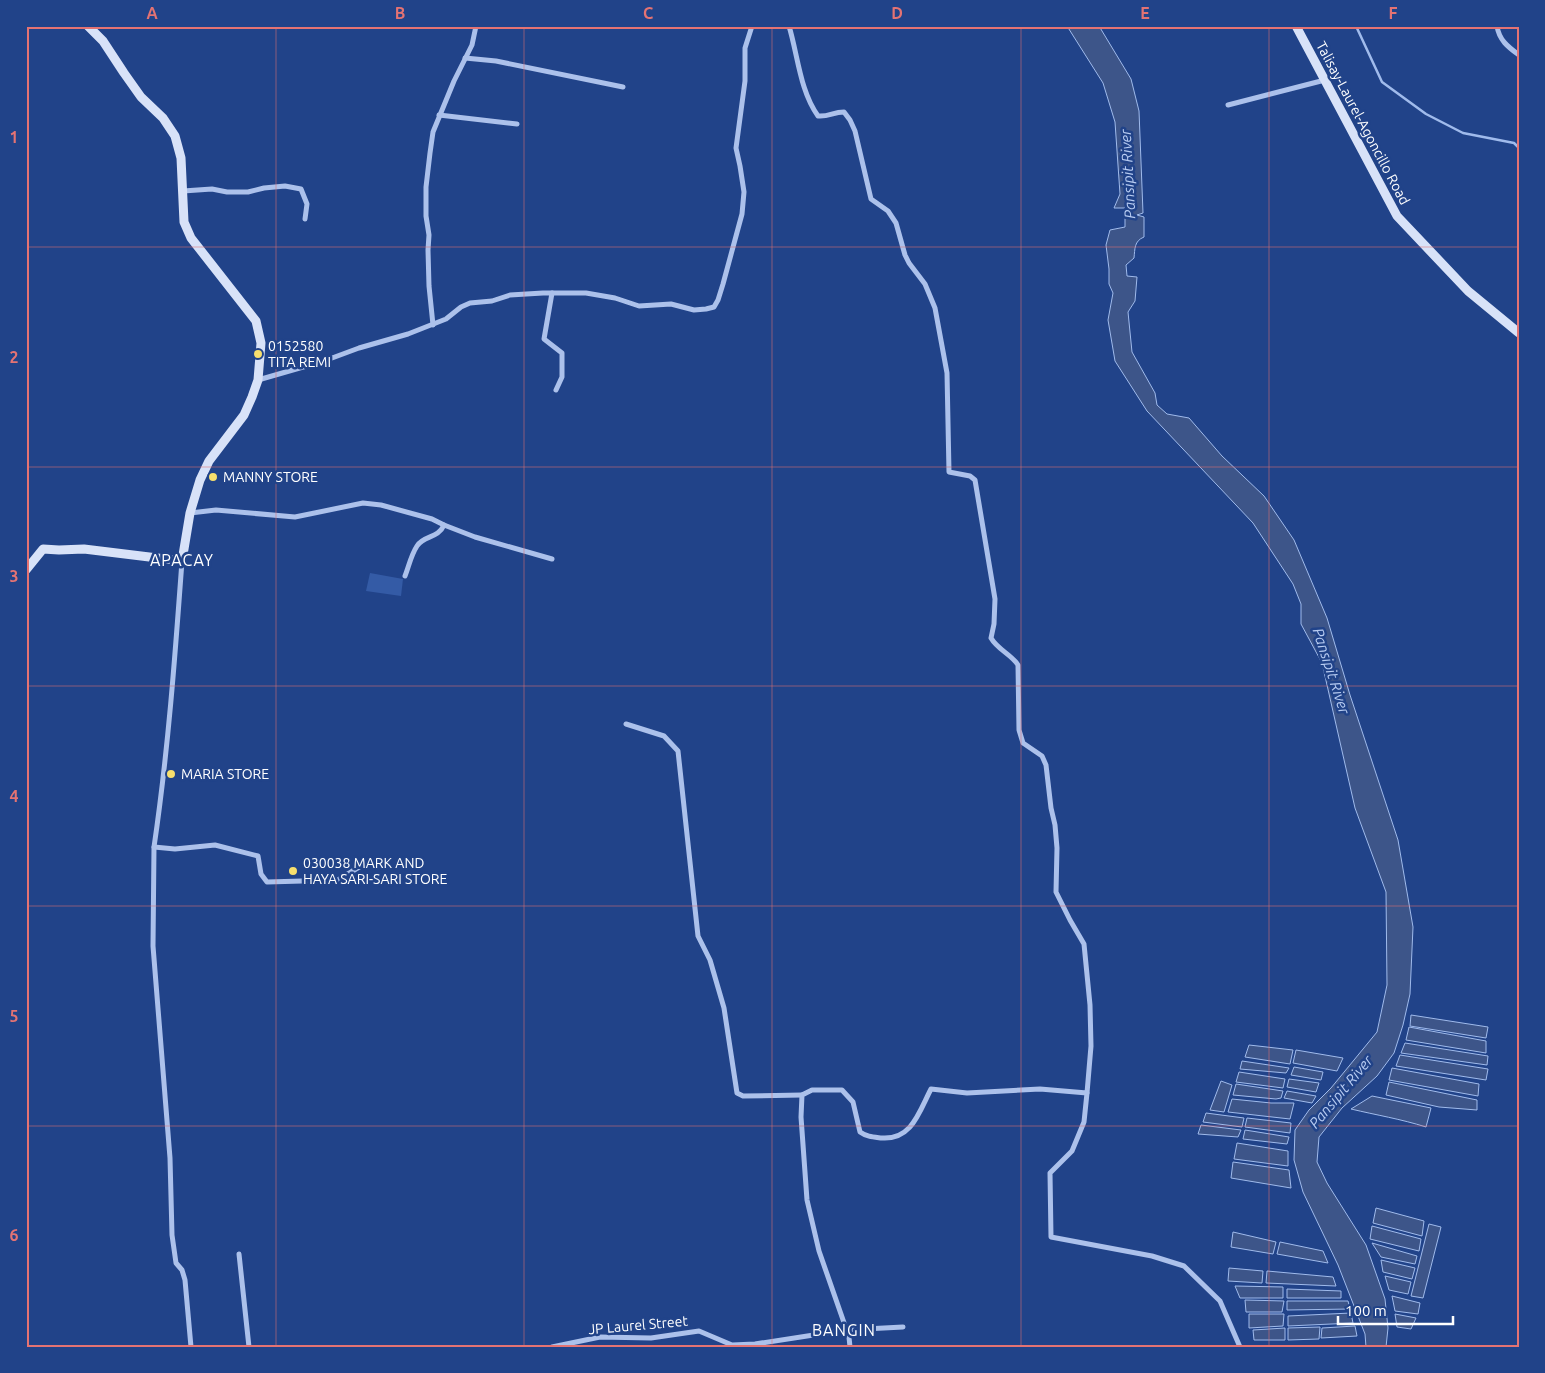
<svg xmlns="http://www.w3.org/2000/svg" width="1545" height="1373" font-family="Ubuntu,sans-serif">
  <style>
    .green { fill: #345ba6 }
    .water { fill: #3d5589; stroke: #a0bbec }
    .lines { fill: none; stroke-linecap: round; stroke-linejoin: round }
    .stream { stroke: #a0bbec; stroke-width: 2.5 }
    .street { stroke: #acc1eb; stroke-width: 5 }
    .secondary { stroke: #d8e2f8; stroke-width: 9 }
    .grid { fill: none; stroke: #e47373; stroke-width: 1; stroke-opacity: 0.55 }
    .poi-dot { fill: #f7df6d; stroke: #214389; stroke-width: 2 }
    .labels { text-anchor: middle; stroke-width: 5; stroke-linejoin: round; paint-order: stroke }
    .street-label { font-size: 14px; fill: #fff; stroke: #214389 }
    .poi-label { font-size: 14px; fill: #fff; stroke: #214389; text-anchor: start }
    .water-label { font-size: 15px; font-style: italic; fill: #b8ccf2; stroke: #214389 }
    .quarter-label { font-size: 16px; letter-spacing: 1px; fill: #fff; stroke: #214389 }
    .neatline { fill: none; stroke: #e47373; stroke-width: 2 }
    .grid-label { font-size: 16px; text-anchor: middle; font-weight: bold; fill: #e47373 }
  </style>
  <rect width="100%" height="100%" fill="#214389"/>
  <polygon class="green" points="370,573 403,579 401,596 366,591"/>
  <g class="water">
    <path d="M1067,26H1099L1131,79L1139,111L1143,213L1137,215L1144,217V237C1134,241 1135,249 1134,258L1126,265L1127,276L1137,277L1135,301L1128,312L1132,352L1155,393L1157,405L1167,414L1189,418L1222,456L1264,496L1294,540L1327,618L1350,695L1398,840L1413,927L1410,994L1403,1025L1394,1053L1377,1076L1342,1108L1319,1137L1317,1162L1327,1183L1366,1245L1385,1299L1388,1328L1386,1347H1366L1365,1334L1338,1265L1303,1192L1294,1160L1295,1130L1309,1110L1331,1088L1377,1032L1387,985L1386,892L1355,808L1322,663L1301,624V604L1293,584L1253,523L1147,411L1115,361L1108,320L1113,293L1109,284V269L1106,245L1110,230L1125,227V208H1114L1120,194L1115,122L1103,83Z"/>
    <polygon points="1411,1015 1488,1027 1486,1038 1410,1026"/>
    <polygon points="1409,1027 1486,1041 1486,1053 1406,1040"/>
    <polygon points="1405,1043 1488,1056 1487,1065 1401,1053"/>
    <polygon points="1249,1045 1293,1050 1290,1064 1245,1057"/>
    <polygon points="1296,1050 1343,1058 1337,1071 1293,1063"/>
    <polygon points="1400,1055 1488,1069 1486,1080 1396,1066"/>
    <polygon points="1242,1061 1289,1068 1286,1073 1240,1069"/>
    <polygon points="1294,1067 1323,1072 1321,1080 1291,1075"/>
    <polygon points="1392,1068 1479,1084 1478,1096 1389,1080"/>
    <polygon points="1239,1072 1285,1079 1283,1088 1236,1082"/>
    <polygon points="1289,1079 1319,1083 1316,1092 1287,1087"/>
    <polygon points="1221,1081 1232,1085 1224,1112 1210,1110"/>
    <polygon points="1389,1082 1477,1100 1477,1110 1439,1107 1386,1095"/>
    <polygon points="1236,1084 1283,1091 1281,1098 1276,1099 1233,1095"/>
    <polygon points="1287,1091 1316,1096 1312,1103 1284,1098"/>
    <path d="M1372,1096L1431,1108L1426,1127C1401,1119 1376,1115 1351,1109Z"/>
    <polygon points="1232,1099 1271,1103 1294,1103 1290,1119 1228,1112"/>
    <polygon points="1206,1113 1244,1118 1242,1127 1203,1122"/>
    <polygon points="1247,1118 1291,1123 1290,1133 1245,1127"/>
    <polygon points="1201,1125 1241,1130 1238,1137 1198,1134"/>
    <polygon points="1245,1130 1289,1137 1287,1144 1243,1139"/>
    <polygon points="1237,1143 1288,1151 1288,1166 1234,1159"/>
    <polygon points="1233,1162 1289,1170 1291,1188 1231,1178"/>
    <polygon points="1376,1208 1424,1221 1422,1236 1373,1223"/>
    <polygon points="1429,1224 1441,1227 1423,1298 1411,1296"/>
    <polygon points="1372,1226 1421,1239 1419,1251 1370,1239"/>
    <polygon points="1233,1232 1276,1242 1273,1254 1231,1247"/>
    <polygon points="1280,1242 1323,1251 1328,1263 1277,1254"/>
    <polygon points="1372,1243 1417,1256 1415,1264 1381,1257"/>
    <polygon points="1381,1260 1415,1268 1412,1279 1383,1272"/>
    <polygon points="1229,1268 1263,1271 1262,1283 1228,1281"/>
    <polygon points="1267,1271 1333,1277 1336,1286 1266,1283"/>
    <polygon points="1385,1276 1411,1282 1408,1294 1389,1290"/>
    <polygon points="1235,1286 1283,1287 1283,1298 1240,1298"/>
    <polygon points="1287,1289 1341,1291 1341,1298 1287,1298"/>
    <polygon points="1392,1296 1420,1303 1418,1314 1395,1311"/>
    <polygon points="1245,1300 1284,1301 1282,1312 1246,1312"/>
    <polygon points="1287,1301 1348,1301 1350,1309 1287,1310"/>
    <polygon points="1351,1313 1353,1323 1288,1326 1288,1316"/>
    <polygon points="1249,1314 1284,1314 1283,1326 1249,1328"/>
    <polygon points="1395,1314 1416,1318 1411,1329 1397,1327"/>
    <polygon points="1355,1326 1357,1336 1321,1338 1322,1328"/>
    <polygon points="1320,1327 1319,1339 1288,1340 1288,1328"/>
    <polygon points="1285,1328 1285,1340 1254,1340 1253,1330"/>
  </g>
  <g class="lines">
    <polyline class="stream" points="1356,26 1382,82 1426,114 1463,133 1514,143 1519,148"/>
    <g class="street">
      <path d="M789,26C798,56 800,91 818,116C829,117 833,112 844,112L850,120L855,131L871,199L888,211L896,223L905,255L909,263L925,284L935,308L947,373L949,472L970,476L975,480L995,599L994,624L991,638C998,650 1011,654 1018,665L1019,730L1023,743L1042,756L1046,765L1051,808L1055,825L1057,848L1056,892L1070,920L1084,944L1090,1005L1091,1046L1087,1093L1040,1089L967,1093L931,1089C919,1112 912,1140 882,1138C873,1137 867,1137 860,1132L853,1102L842,1090H812L802,1095L801,1117L807,1200L819,1251L849,1337L850,1347"/>
      <path d="M1497,26C1499,40 1508,47 1519,55"/>
      <polyline points="465,58 496,61 623,87"/>
      <polyline points="1228,105 1325,80"/>
      <polyline points="439,115 517,124"/>
      <polyline points="183,191 212,189 227,192 248,192 264,188 285,186 301,189 307,204 305,219"/>
      <polyline points="552,293 544,339 562,353 562,377 556,390"/>
      <polyline points="433,325 429,286 428,250 429,235 426,216 426,187 430,153 433,132 454,81 472,45 476,26"/>
      <polyline points="258,380 324,361 359,348 408,334 446,319 461,307 470,303 492,301 510,295 543,293 586,293 615,298 639,306 671,304 694,310 706,309 714,307 718,300 723,284 742,214 744,192 740,166 736,148 745,81 745,48 752,26"/>
      <path d="M190,513L216,510L295,517L363,503L381,505L432,519L444,525C438,539 424,535 417,546C411,555 409,566 405,576"/>
      <polyline points="444,525 475,537 552,559"/>
      <path d="M182,561C175,657 168,752 154,847L175,849L215,845L258,856L261,874L267,882L338,880L364,864"/>
      <polyline points="626,724 664,736 678,751 698,936 710,960 724,1008 737,1093 743,1096 802,1095"/>
      <polyline points="154,847 153,946 170,1158 172,1235 176,1263 182,1270 185,1280 191,1347"/>
      <polyline points="1087,1093 1084,1122 1072,1151 1050,1173 1051,1237 1152,1256 1184,1266 1220,1301 1240,1347"/>
      <polyline points="239,1254 249,1347"/>
      <polyline points="552,1347 600,1337 651,1338 699,1331 732,1345 755,1344 846,1330 903,1327"/>
    </g>
    <g class="secondary">
      <polyline points="1296,26 1397,216 1468,291 1519,333"/>
      <polyline points="26,570 43,549 59,550 84,549 182,561 190,513 200,480 209,461 244,415 252,397 258,380 261,343 256,321 191,238 184,222 181,158 175,136 163,118 141,97 124,73 103,41 88,26"/>
    </g>
  </g>
  <path class="grid" d="M276,26V1347M524,26V1347M772,26V1347M1021,26V1347M1269,26V1347M26,247H1519M26,467H1519M26,686H1519M26,906H1519M26,1126H1519"/>
  <g class="poi-dot">
    <circle cx="258" cy="354" r="5"/>
    <circle cx="213" cy="477" r="5"/>
    <circle cx="171" cy="774" r="5"/>
    <circle cx="293" cy="871" r="5"/>
  </g>
  <g class="labels">
    <g class="street-label">
      <text transform="translate(1363 123) rotate(62)" y="5">Talisay-Laurel-Agoncillo Road</text>
      <text transform="translate(638 1325) rotate(-5)" y="5">JP Laurel Street</text>
    </g>
    <g class="poi-label">
      <text x="268" y="351">0152580<tspan x="268" dy="16">TITA REMI</tspan></text>
      <text x="223" y="482">MANNY STORE</text>
      <text x="181" y="779">MARIA STORE</text>
      <text x="303" y="868">030038 MARK AND<tspan x="303" dy="16">HAYA SARI-SARI STORE</tspan></text>
    </g>
    <g class="water-label">
      <text transform="translate(1128 174) rotate(-93)" y="5">Pansipit River</text>
      <text transform="translate(1331 671) rotate(72)" y="5">Pansipit River</text>
      <text transform="translate(1341 1092) rotate(-50)" y="5">Pansipit River</text>
    </g>
    <g class="quarter-label">
      <text x="182" y="566">APACAY</text>
      <text x="844" y="1336">BANGIN</text>
    </g>
  </g>
  <rect width="1545" height="1373" fill="none" stroke="#214389" stroke-width="55"/>
  <path d="M1338 1316v8h115v-8" fill="none" stroke="#ffffff" stroke-width="2.5"/>
  <text x="1345" y="1316" font-size="15" fill="#ffffff" stroke="#214389" stroke-width="4" paint-order="stroke">100 m</text>
  <rect x="28" y="28" width="1490" height="1318" class="neatline"/>
  <g class="grid-label">
    <text x="152" y="19">A</text>
    <text x="400" y="19">B</text>
    <text x="648" y="19">C</text>
    <text x="897" y="19">D</text>
    <text x="1145" y="19">E</text>
    <text x="1393" y="19">F</text>
    <text x="14" y="143">1</text>
    <text x="14" y="363">2</text>
    <text x="14" y="582">3</text>
    <text x="14" y="802">4</text>
    <text x="14" y="1022">5</text>
    <text x="14" y="1241">6</text>
  </g>
</svg>
